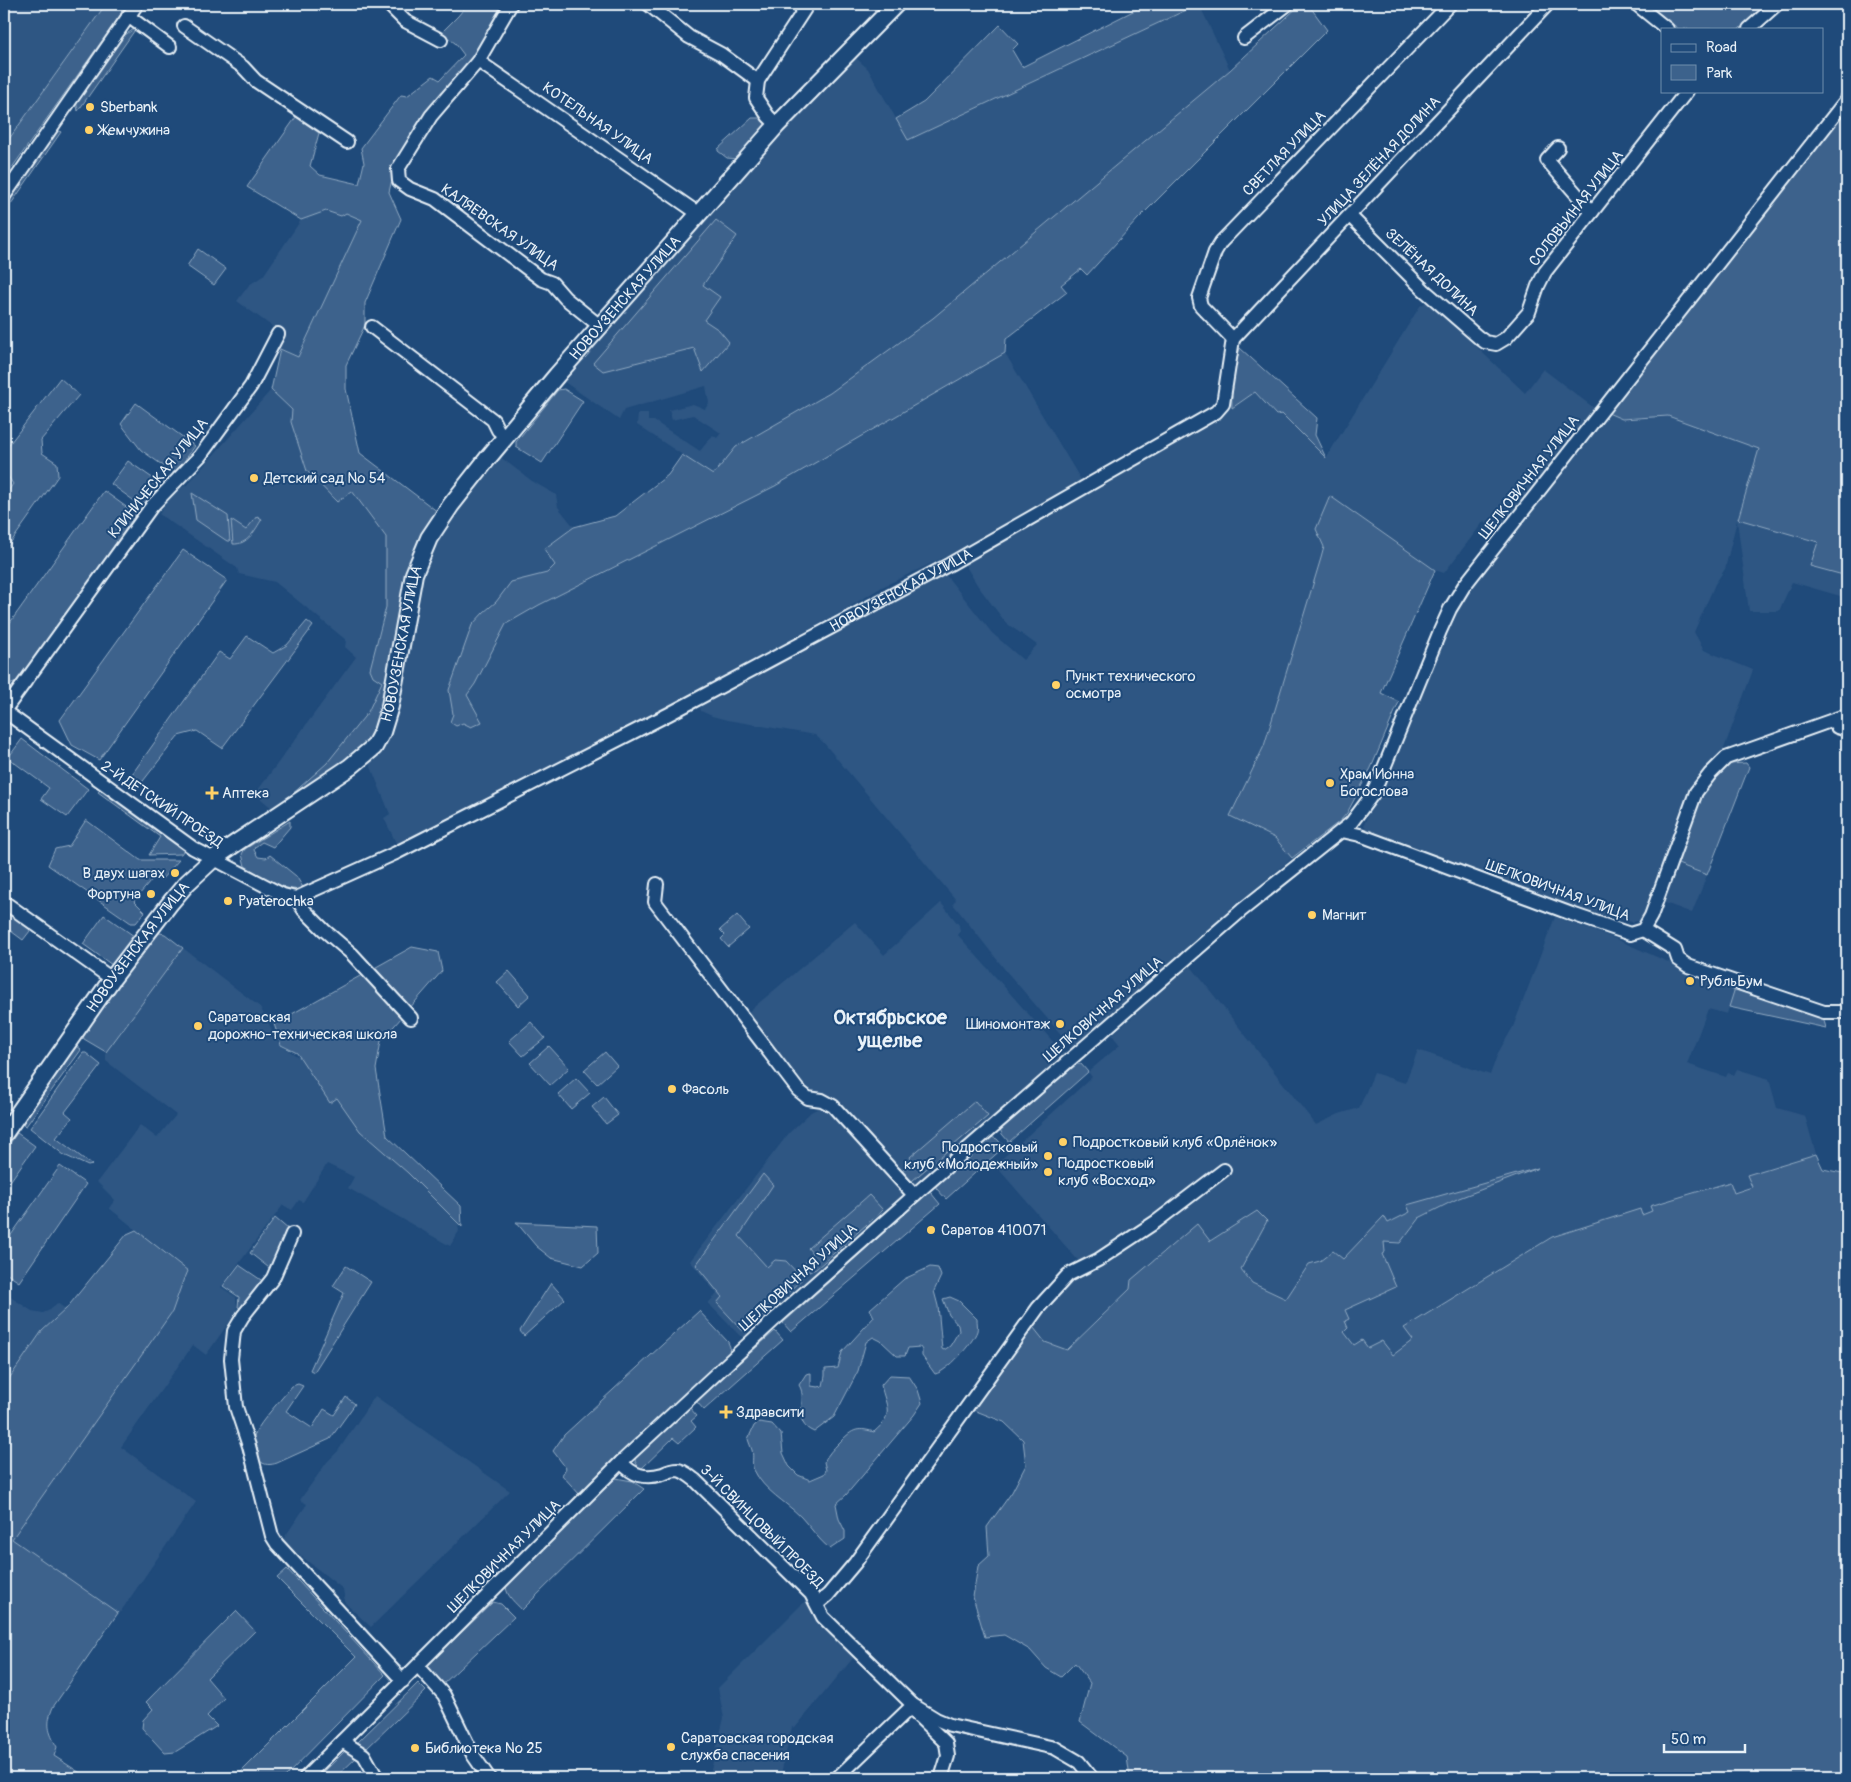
<svg xmlns="http://www.w3.org/2000/svg" width="1851" height="1782" font-family="Pangolin,sans-serif">
  <style>
    .built { fill: #2e5683 }
    .green { fill: #3c628c; stroke: #92aac2 }
    .lines { fill: none; stroke-linecap: round; stroke-linejoin: round }
    .minor-casing { stroke: #e8f1f8; stroke-width: 16 }
    .major-casing { stroke: #e8f1f8; stroke-width: 20 }
    .minor { stroke: #1f4a7a; stroke-width: 12 }
    .major { stroke: #1f4a7a; stroke-width: 16 }
    .poi-dot { fill: #ffd166; stroke: #1f4a7a; stroke-width: 2 }
    .labels { text-anchor: middle; stroke-width: 4; stroke-linejoin: round; paint-order: stroke }
    .poi-label { font-size: 15px; fill: #e8f1f8; stroke: #1f4a7a; text-anchor: start }
    .street-label { font-size: 15px; fill: #e8f1f8; stroke: #1f4a7a }
    .district-label { font-size: 20px; font-weight: bold; fill: #e8f1f8; stroke: #1f4a7a }
  </style>
  <rect width="100%" height="100%" fill="#1f4a7a"/>
  <filter id="ink" filterUnits="userSpaceOnUse"><feTurbulence type="fractalNoise" baseFrequency=".02" numOctaves="2"/><feDisplacementMap in="SourceGraphic" scale="10" xChannelSelector="R" yChannelSelector="G"/><feConvolveMatrix kernelMatrix="1 2 1 2 8 2 1 2 1" color-interpolation-filters="sRGB"/></filter>
  <g filter="url(#ink)">
    <g class="built">
      <polygon points="4,4 106,4 4,146"/>
      <polygon points="1199,4 1230,70 933,318 830,393 736,447 713,475 637,425 638,414 648,414 648,421 654,421 700,451 713,435 717,438 721,433 693,415 672,420 669,410 693,404 705,409 709,403 706,386 624,410 619,420 563,381 784,130 855,57 868,69 908,140"/>
      <polygon points="326,211 340,216 346,213 362,220 298,357 280,349 277,330 237,301 249,285 263,276 301,220"/>
      <polygon points="1428,301 1525,393 1543,369 1594,408 1496,532 1484,521 1444,573 1435,570 1330,497 1316,529 1324,547 1321,558 1264,746 1230,816 1275,838 1292,858 1072,1047 1006,971 953,904 956,900 823,742 815,735 727,720 712,716 701,711 700,707 703,705 945,574 992,633 1023,660 1037,645 1006,623 978,586 964,563 1232,408 1255,392 1276,415 1282,413 1326,458 1420,306"/>
      <polygon points="1005,353 1081,480 949,555 882,587 843,611 632,727 398,847 384,818 390,814 369,762 377,756 382,748 418,585 435,544 448,524 499,456 532,481 556,495 558,507 574,527 544,549 555,565 547,573 511,582 496,602 484,612 506,624 539,605 775,486"/>
      <polygon points="271,390 292,410 291,423 352,490 386,537 386,607 370,669 373,676 382,682 368,712 327,763 273,809 255,794 356,657 345,647 346,640 275,582 239,574 237,568 159,514 175,490 187,485"/>
      <polygon points="1608,413 1622,419 1668,416 1759,449 1802,537 1818,543 1811,565 1847,576 1847,598 1792,582 1779,611 1749,611 1737,520 1725,569 1715,584 1694,632 1704,650 1753,670 1722,754 1692,792 1642,917 1638,921 1632,922 1567,907 1369,832 1364,825 1368,814 1387,783 1446,633 1457,610 1469,590"/>
      <polygon points="1675,863 1707,875 1692,913 1660,901"/>
      <polygon points="941,903 959,925 960,932 958,935 1064,1054 914,1188 840,1107 827,1094 813,1093 807,1090 747,1013 855,922 884,955"/>
      <polygon points="1555,917 1611,937 1675,965 1682,970 1735,988 1727,1014 1708,1009 1687,1064 1726,1077 1728,1073 1734,1075 1737,1069 1769,1079 1777,1108 1805,1116 1816,1154 1748,1175 1752,1187 1734,1193 1729,1182 1650,1206 1652,1211 1642,1215 1640,1210 1552,1237 1404,1328 1413,1340 1393,1355 1354,1345 1344,1332 1345,1311 1382,1254 1385,1252 1384,1242 1400,1243 1419,1218 1459,1198 1407,1205 1410,1212 1388,1223 1384,1216 1343,1260 1333,1251 1320,1261 1309,1264 1286,1299 1252,1283 1241,1269 1267,1221 1257,1211 1210,1241 1197,1225 1066,1350 1045,1342 1030,1323 1082,1265 995,1165 1092,1077 1088,1072 1120,1045 1112,1035 1190,965 1316,1125 1339,1114 1359,1108 1374,1073 1405,1083 1418,1050 1490,1075 1498,1053 1513,1027"/>
      <polygon points="183,948 260,1007 280,1045 303,1060 337,1098 360,1131 408,1173 458,1224 459,1231 450,1246 348,1188 354,1177 327,1164 303,1202 299,1200 292,1210 283,1205 221,1287 236,1297 237,1311 206,1355 193,1345 121,1447 196,1502 119,1614 11,1539 172,1312 184,1278 188,1271 109,1208 115,1200 97,1182 140,1125 157,1138 176,1115 106,1061 106,1052"/>
      <polygon points="819,1108 825,1108 832,1111 906,1194 819,1273 798,1288 746,1337 740,1336 708,1303 717,1294 690,1261 789,1133 811,1112"/>
      <polygon points="4,1293 32,1311 43,1313 50,1310 57,1303 66,1309 42,1331 4,1386"/>
      <polygon points="375,1396 510,1491 371,1627 345,1603 343,1589 282,1541 307,1504 300,1500 327,1462 338,1451"/>
      <polygon points="808,1598 816,1618 854,1657 795,1728 792,1727 780,1778 709,1778 724,1718 718,1688"/>
    </g>
    <g class="green">
      <polygon points="106,4 128,4 4,179 4,146"/>
      <polygon points="468,4 508,4 471,64 395,167 389,192 401,219 365,303 365,325 346,365 346,389 360,453 438,512 374,732 364,748 281,804 327,763 368,712 382,682 373,676 370,669 386,607 386,537 352,491 337,502 307,471 291,422 292,410 271,390 280,349 298,357 362,220 346,213 341,216 326,211 301,220 247,187 296,117 319,133 310,166 320,175 359,184 364,163 361,148 401,95 407,96 433,76 440,80 464,55 455,43 441,33 458,16"/>
      <polygon points="1147,4 1199,4 908,140 896,119 924,102 1000,25 1018,44 1012,50 1022,67"/>
      <polygon points="1301,4 1308,4 1327,30 1138,219 1087,275 1081,269 1061,285 1067,292 1006,339 1005,353 775,486 539,605 506,624 475,684 467,695 482,722 471,727 463,723 456,726 450,722 453,714 449,690 472,625 484,612 496,602 511,582 547,573 555,565 544,549 574,527 615,516 668,475 682,455 713,475 736,447 830,393 933,318 1230,70"/>
      <polygon points="1647,4 1767,4 1739,29 1679,29"/>
      <polygon points="137,27 78,111 76,101 122,37"/>
      <polygon points="1847,109 1847,576 1810,566 1818,542 1738,519 1759,449 1668,416 1622,419 1608,413"/>
      <polygon points="752,118 762,118 766,123 766,128 738,159 727,158 718,151 718,149"/>
      <polygon points="55,128 61,132 4,214 4,202"/>
      <polygon points="716,220 737,236 703,285 720,297 704,320 719,330 729,342 703,372 694,348 603,371 593,363"/>
      <polygon points="198,249 226,269 214,285 187,266"/>
      <path d="M1240,348L1317,418L1315,435L1326,458L1282,414L1276,415L1255,392L1232,408C1231,389 1234,366 1240,348Z"/>
      <polygon points="60,378 79,395 41,440 42,453 57,463 58,476 4,552 4,497 13,484 4,470 4,451"/>
      <polygon points="564,389 583,401 542,463 516,447 516,442 558,390"/>
      <polygon points="136,403 195,446 175,474 141,450 121,424"/>
      <polygon points="128,461 161,484 144,508 111,484"/>
      <polygon points="104,491 136,514 20,681 6,686 4,684 4,631"/>
      <polygon points="192,493 228,516 230,541 227,541 196,520"/>
      <polygon points="1330,496 1435,570 1381,693 1399,702 1371,768 1347,813 1340,821 1292,858 1275,838 1230,816 1264,746 1321,558 1324,547 1316,529"/>
      <path d="M257,516L262,519C255,530 248,545 233,544L231,520L246,530Z"/>
      <polygon points="183,550 227,580 99,760 72,745 60,720"/>
      <polygon points="307,621 313,626 222,748 197,731 178,736 140,785 134,785 130,783 130,777 219,652 230,659 247,636 273,653 287,645"/>
      <polygon points="22,739 88,789 67,817 41,799 49,788 8,758"/>
      <polygon points="1746,763 1749,767 1707,875 1675,863 1704,792 1714,777 1729,764"/>
      <polygon points="102,787 186,847 181,854 149,855 160,837 98,792"/>
      <polygon points="86,820 140,860 179,860 161,880 155,876 134,901 145,912 136,923 131,923 48,865 55,849 69,846"/>
      <path d="M290,821V827L273,847L262,842L255,847L254,850L258,857L266,858L270,855L296,876L304,889C281,892 264,877 245,866L242,854L245,849Z"/>
      <polygon points="4,907 30,925 30,931 23,940 4,926"/>
      <polygon points="104,915 134,936 112,965 83,944"/>
      <polygon points="737,915 749,929 728,947 721,939 725,935 720,930"/>
      <polygon points="160,933 165,934 183,948 106,1052 84,1039 82,1035 84,1031 155,934"/>
      <polygon points="412,947 438,952 442,971 381,1041 376,1069 387,1136 461,1206 462,1227 408,1173 360,1131 337,1098 330,1103 297,1053 281,1045 274,1024"/>
      <polygon points="509,971 530,995 518,1006 497,982"/>
      <polygon points="1735,988 1823,1017 1826,1028 1729,1007"/>
      <polygon points="531,1022 545,1038 523,1056 509,1041"/>
      <polygon points="76,1046 81,1050 26,1126 23,1125 23,1123"/>
      <polygon points="549,1046 569,1068 550,1085 530,1063"/>
      <polygon points="605,1052 617,1066 597,1084 584,1070"/>
      <polygon points="83,1053 86,1053 101,1065 65,1112 72,1118 56,1138 92,1165 88,1166 64,1155 30,1128"/>
      <polygon points="1077,1064 1081,1064 1088,1072 1009,1142 1002,1134 1000,1129"/>
      <polygon points="576,1078 590,1093 571,1109 558,1094"/>
      <polygon points="604,1097 618,1115 606,1124 592,1107"/>
      <polygon points="975,1101 988,1116 912,1181 902,1170 913,1162 910,1157"/>
      <polygon points="17,1133 35,1146 4,1190 4,1152"/>
      <polygon points="991,1137 997,1139 1004,1147 946,1199 936,1188 936,1186"/>
      <polygon points="1816,1154 1823,1169 1847,1174 1847,1778 1130,1778 1127,1757 1080,1722 1090,1683 1075,1663 1061,1677 1046,1668 1030,1650 1004,1635 985,1637 973,1597 978,1566 989,1556 987,1527 1012,1492 1026,1465 1023,1440 1004,1422 971,1409 1030,1323 1045,1342 1067,1350 1130,1289 1131,1280 1197,1224 1210,1241 1257,1211 1267,1221 1241,1269 1252,1283 1286,1299 1309,1264 1320,1261 1333,1251 1343,1259 1384,1216 1388,1223 1410,1212 1407,1205 1538,1168 1459,1198 1419,1218 1400,1243 1384,1242 1385,1252 1382,1254 1396,1287 1345,1310 1349,1319 1345,1321 1348,1328 1344,1332 1354,1345 1362,1340 1368,1348 1382,1341 1393,1355 1413,1340 1404,1328 1552,1237 1640,1209 1642,1215 1652,1211 1650,1206 1730,1182 1734,1193 1752,1187 1747,1175"/>
      <polygon points="60,1166 86,1184 19,1282 4,1272 4,1245"/>
      <polygon points="763,1174 773,1185 739,1236 767,1267 775,1260 786,1261 801,1277 801,1280 747,1331 742,1330 717,1303 722,1297 696,1265"/>
      <polygon points="928,1193 931,1193 940,1204 791,1332 783,1323"/>
      <polygon points="869,1195 883,1210 816,1269 809,1272 804,1265 812,1253 808,1248"/>
      <polygon points="275,1218 289,1230 273,1271 250,1253"/>
      <polygon points="516,1222 597,1226 598,1253 583,1266 551,1258 536,1246"/>
      <path d="M136,1230L188,1271L185,1278H184L172,1312L12,1539L118,1613L53,1707C46,1724 48,1731 57,1747L54,1756L88,1778H4V1386L42,1331L66,1309L127,1234Z"/>
      <polygon points="239,1265 264,1282 244,1310 238,1307 239,1297 223,1286"/>
      <polygon points="346,1266 371,1282 314,1372 310,1370 344,1293 333,1286"/>
      <path d="M930,1267L938,1268L941,1276L934,1291L938,1306L942,1349L944,1350L950,1346L959,1331L958,1325L949,1315L943,1299L950,1297L959,1301L977,1319C977,1322 978,1328 977,1331C973,1343 947,1372 935,1374L922,1356V1350L920,1347L908,1348L905,1356H897L881,1341L873,1337L866,1342L858,1371L834,1417L814,1432C790,1422 809,1401 799,1385L806,1374L811,1373V1386L818,1387L823,1386L825,1376V1369L838,1368L842,1352L874,1317L870,1309L904,1279Z"/>
      <polygon points="551,1283 565,1299 524,1336 520,1331"/>
      <polygon points="699,1311 728,1342 730,1347 729,1352 580,1495 562,1475 566,1468 553,1451 564,1435"/>
      <polygon points="775,1331 783,1340 704,1410 696,1401"/>
      <path d="M890,1375L909,1376L918,1390L922,1403L914,1415L846,1495L836,1504L839,1519L845,1531V1539L830,1549C819,1540 811,1528 801,1517C785,1501 764,1491 754,1470C751,1464 754,1457 752,1450C751,1447 749,1443 748,1439L754,1426L759,1422L772,1424L781,1434L783,1453L789,1466L798,1475L810,1480L824,1474L826,1470L824,1462C828,1454 833,1449 839,1443C851,1431 856,1426 874,1432C895,1414 886,1407 881,1385Z"/>
      <path d="M298,1384L303,1386L286,1411L312,1428L324,1409L334,1415L346,1397L355,1404L330,1439L277,1463C271,1465 264,1466 259,1460C254,1454 251,1441 255,1434C261,1420 282,1399 292,1386Z"/>
      <polygon points="689,1407 697,1416 691,1421 696,1427 679,1443 673,1438 640,1470 635,1461 636,1457"/>
      <path d="M616,1478L632,1481L644,1489L522,1610C516,1603 507,1597 506,1587L611,1481Z"/>
      <polygon points="287,1569 385,1675 284,1778 235,1778 356,1657 277,1578"/>
      <polygon points="493,1602 501,1604 514,1617 441,1686 427,1669 428,1665"/>
      <polygon points="236,1611 255,1631 207,1678 224,1698 207,1716 217,1726 175,1752 165,1753 142,1728 143,1720 153,1709 146,1702"/>
      <polygon points="418,1683 426,1691 364,1751 355,1745"/>
      <polygon points="346,1750 357,1757 335,1778 318,1778"/>
    </g>
    <g class="lines">
      <defs>
        <g id="minor">
          <polyline points="388,4 405,21 441,40"/>
          <polyline points="511,4 478,61 431,116 398,169 399,181 410,189 435,199 541,279 552,283 565,298 601,327"/>
          <polyline points="648,4 689,37 721,54 758,81"/>
          <polyline points="1636,4 1667,29"/>
          <polyline points="128,16 170,47"/>
          <polyline points="184,26 243,67 256,81 347,142"/>
          <polyline points="1749,29 1777,4"/>
          <polyline points="1244,38 1288,4"/>
          <polyline points="478,61 699,214"/>
          <polyline points="777,125 768,116 756,98 758,81 763,73 808,4"/>
          <polyline points="1558,148 1547,160 1592,212"/>
          <polyline points="4,196 137,4"/>
          <polyline points="1350,216 1424,290 1478,337 1485,342 1496,344 1506,338 1529,312 1538,286 1545,272 1687,91"/>
          <polyline points="372,327 493,420 498,430 506,437"/>
          <polyline points="1233,339 1548,4"/>
          <polyline points="1233,339 1201,306 1199,298 1215,252 1221,242 1450,4"/>
          <polyline points="4,711 193,848 283,895 296,898 304,910 324,930 352,954 411,1018"/>
          <polyline points="4,711 152,506 200,456 251,386 278,334"/>
          <polyline points="1834,720 1837,727 1847,730"/>
          <polyline points="1342,831 1360,835 1572,914 1630,934 1643,930 1651,916 1696,792 1710,774 1726,758 1847,715"/>
          <polyline points="657,884 655,902 798,1090 808,1098 822,1100 833,1106 914,1195"/>
          <path id="s1" d="M296,898L396,853L669,714L950,564L1216,412L1223,404L1233,339"/>
          <polyline points="4,902 112,979"/>
          <polyline points="1643,930 1675,950 1678,959 1688,966 1824,1012 1846,1012 1847,1011"/>
          <polyline points="292,1234 273,1278 243,1316 234,1331 231,1359 236,1407 249,1446 272,1536 277,1544 403,1681"/>
          <path d="M621,1462C633,1476 645,1479 663,1474C667,1472 673,1470 678,1470C685,1471 690,1477 695,1480L811,1594L823,1617L913,1705L936,1719L950,1725L1055,1748L1079,1762L1092,1778"/>
          <polyline points="817,1604 828,1595 855,1563 1038,1308 1068,1275 1098,1260 1157,1221 1224,1170"/>
          <polyline points="418,1666 444,1695 473,1755 489,1778"/>
          <polyline points="914,1709 916,1714 946,1743 948,1756 941,1778"/>
          <polyline points="342,1741 364,1755 377,1778"/>
          <polyline points="305,1778 621,1462 773,1321 927,1184 1242,910 1351,823 1372,795 1379,780 1440,631 1450,609 1464,586 1847,99"/>
          <polyline points="837,1778 913,1705"/>
        </g>
        <g id="major">
          <path id="s2" d="M4,1134L112,979L171,902L187,883L213,859L236,843L350,767L374,747L382,732L390,706L414,574L429,538L451,505L488,458L557,375L777,125L896,4"/>
        </g>
      </defs>
      <use href="#minor" class="minor-casing"/>
      <use href="#major" class="major-casing"/>
      <use href="#minor" class="minor"/>
      <use href="#major" class="major"/>
    </g>
  </g>
  <g class="poi-dot">
    <circle cx="90" cy="107" r="5"/>
    <circle cx="89" cy="130" r="5"/>
    <circle cx="254" cy="478" r="5"/>
    <circle cx="1056" cy="685" r="5"/>
    <circle cx="1330" cy="783" r="5"/>
    <path d="M209.5 785.5h5v5h5v5h-5v5h-5v-5h-5v-5h5z"/>
    <circle cx="175" cy="873" r="5"/>
    <circle cx="151" cy="894" r="5"/>
    <circle cx="228" cy="901" r="5"/>
    <circle cx="1312" cy="915" r="5"/>
    <circle cx="1690" cy="981" r="5"/>
    <circle cx="1060" cy="1024" r="5"/>
    <circle cx="198" cy="1026" r="5"/>
    <circle cx="672" cy="1089" r="5"/>
    <circle cx="1063" cy="1142" r="5"/>
    <circle cx="1048" cy="1156" r="5"/>
    <circle cx="1048" cy="1172" r="5"/>
    <circle cx="931" cy="1230" r="5"/>
    <path d="M723.5 1404.5h5v5h5v5h-5v5h-5v-5h-5v-5h5z"/>
    <circle cx="671" cy="1747" r="5"/>
    <circle cx="415" cy="1748" r="5"/>
  </g>
  <g class="labels">
    <g class="poi-label">
      <text x="100" y="112">Sberbank</text>
      <text x="99" y="135">Жемчужина</text>
      <text x="264" y="483">Детский сад № 54</text>
      <text x="1066" y="681">Пункт технического<tspan x="1066" dy="17">осмотра</tspan></text>
      <text x="1340" y="779">Храм Ионна<tspan x="1340" dy="17">Богослова</tspan></text>
      <text x="222" y="798">Аптека</text>
      <text x="165" y="878" text-anchor="end">В двух шагах</text>
      <text x="141" y="899" text-anchor="end">Фортуна</text>
      <text x="238" y="906">Pyaterochka</text>
      <text x="1322" y="920">Магнит</text>
      <text x="1700" y="986">РубльБум</text>
      <text x="208" y="1022">Саратовская<tspan x="208" dy="17">дорожно-техническая школа</tspan></text>
      <text x="1050" y="1029" text-anchor="end">Шиномонтаж</text>
      <text x="682" y="1094">Фасоль</text>
      <text x="1073" y="1147">Подростковый клуб «Орлёнок»</text>
      <text x="1038" y="1152" text-anchor="end">Подростковый<tspan x="1038" dy="17">клуб «Молодежный»</tspan></text>
      <text x="1058" y="1168">Подростковый<tspan x="1058" dy="17">клуб «Восход»</tspan></text>
      <text x="941" y="1235">Саратов 410071</text>
      <text x="736" y="1417">Здравсити</text>
      <text x="681" y="1743">Саратовская городская<tspan x="681" dy="17">служба спасения</tspan></text>
      <text x="425" y="1753">Библиотека № 25</text>
    </g>
    <g class="street-label">
      <text transform="translate(598 123) rotate(35)" y="5">КОТЕЛЬНАЯ УЛИЦА</text>
      <text transform="translate(1284 153) rotate(-46)" y="5">СВЕТЛАЯ УЛИЦА</text>
      <text transform="translate(1379 161) rotate(-47)" y="5">УЛИЦА ЗЕЛЁНАЯ ДОЛИНА</text>
      <text transform="translate(1576 208) rotate(-52)" y="5">СОЛОВЬИНАЯ УЛИЦА</text>
      <text transform="translate(500 227) rotate(35)" y="5">КАЛЯЕВСКАЯ УЛИЦА</text>
      <text transform="translate(1432 272) rotate(43)" y="5">ЗЕЛЁНАЯ ДОЛИНА</text>
      <text dy="5" stroke="none"><textPath href="#s2" startOffset="1070">НОВОУЗЕНСКАЯ УЛИЦА</textPath></text>
      <text transform="translate(1529 477) rotate(-52)" y="5">ШЕЛКОВИЧНАЯ УЛИЦА</text>
      <text transform="translate(158 478) rotate(-51)" y="5">КЛИНИЧЕСКАЯ УЛИЦА</text>
      <text dy="5" stroke="none"><textPath href="#s1" startOffset="679">НОВОУЗЕНСКАЯ УЛИЦА</textPath></text>
      <text dy="5" stroke="none"><textPath href="#s2" startOffset="650">НОВОУЗЕНСКАЯ УЛИЦА</textPath></text>
      <text transform="translate(162 804) rotate(34)" y="5">2-Й ДЕТСКИЙ ПРОЕЗД</text>
      <text transform="translate(1558 890) rotate(20)" y="5">ШЕЛКОВИЧНАЯ УЛИЦА</text>
      <text dy="5" stroke="none"><textPath href="#s2" startOffset="230">НОВОУЗЕНСКАЯ УЛИЦА</textPath></text>
      <text transform="translate(1103 1009) rotate(-41)" y="5">ШЕЛКОВИЧНАЯ УЛИЦА</text>
      <text transform="translate(798 1277) rotate(-42)" y="5">ШЕЛКОВИЧНАЯ УЛИЦА</text>
      <text transform="translate(762 1526) rotate(45)" y="5">3-Й СВИНЦОВЫЙ ПРОЕЗД</text>
      <text transform="translate(504 1556) rotate(-45)" y="5">ШЕЛКОВИЧНАЯ УЛИЦА</text>
    </g>
    <g class="district-label">
      <text x="890" y="1024">Октябрьское<tspan x="890" dy="23">ущелье</tspan></text>
    </g>
  </g>
  <rect width="1851" height="1782" fill="none" stroke="#1f4a7a" stroke-width="20"/>
  <rect x="10" y="10" width="1831" height="1762" fill="none" stroke="#e8f1f8" stroke-width="2" filter="url(#ink)"/>
  <rect x="1661" y="28" width="162" height="65" fill="#1f4a7a" stroke="#6f8dac"/>
  <rect x="1671" y="44" width="25" height="8" fill="#1f4a7a" stroke="#6f8dac"/>
  <text x="1706" y="52" font-size="15" fill="#e8f1f8">Road</text>
  <rect x="1671" y="65" width="25" height="15" fill="#3c628c" stroke="#6f8dac"/>
  <text x="1706" y="78" font-size="15" fill="#e8f1f8">Park</text>
  <path d="M1664 1744v8h81v-8" fill="none" stroke="#e8f1f8" stroke-width="2.5"/>
  <text x="1671" y="1744" font-size="15" fill="#e8f1f8" stroke="#1f4a7a" stroke-width="4" paint-order="stroke">50 m</text>
</svg>
